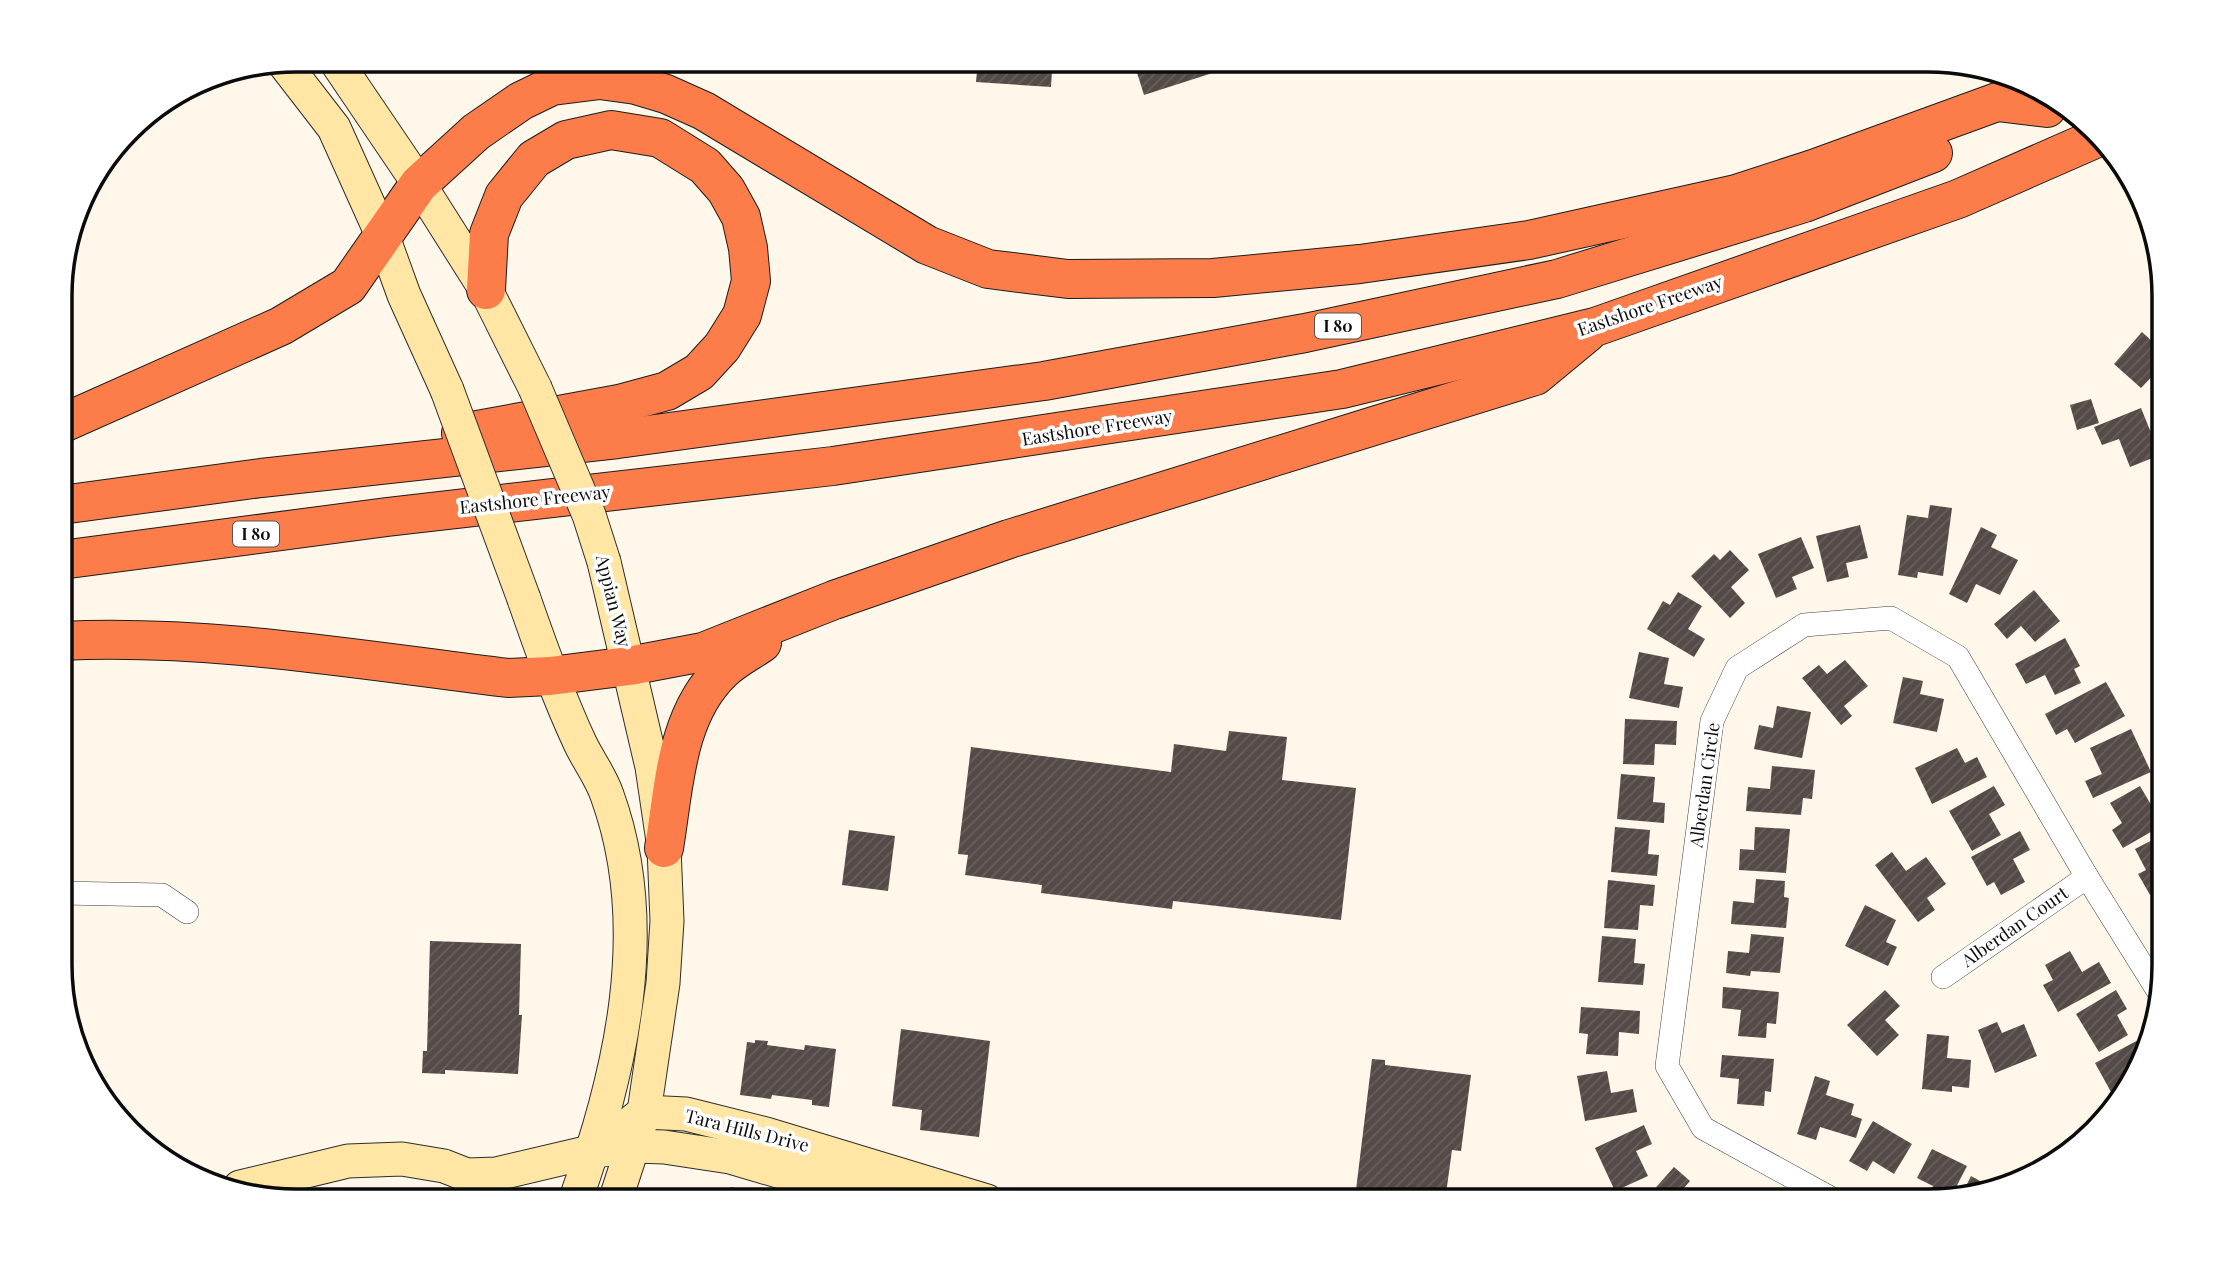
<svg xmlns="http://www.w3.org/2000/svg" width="2224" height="1261" font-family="'Playfair Display',serif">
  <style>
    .building { fill: url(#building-hatch) }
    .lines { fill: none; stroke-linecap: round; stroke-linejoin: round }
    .street-casing { stroke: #3e3e3e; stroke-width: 24 }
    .secondary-casing { stroke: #2d2d2d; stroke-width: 35 }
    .highway-casing { stroke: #1c1c1c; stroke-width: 40 }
    .street { stroke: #fff; stroke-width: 23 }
    .secondary { stroke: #ffe6a4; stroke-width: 33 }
    .highway { stroke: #fc7d4a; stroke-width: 38 }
    .secondary-bridge-casing { stroke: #2d2d2d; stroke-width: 35; stroke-linecap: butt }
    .secondary-bridge { stroke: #ffe6a4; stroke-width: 33 }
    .labels { text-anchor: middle; stroke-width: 7; stroke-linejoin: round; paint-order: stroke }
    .shield { fill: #fff; stroke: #545454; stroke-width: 2 }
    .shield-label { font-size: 16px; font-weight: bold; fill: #0b0b0b }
    .street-label { font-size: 18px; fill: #0b0b0b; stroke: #fff }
    .rim { fill: none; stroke: #0b0b0b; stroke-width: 3.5 }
  </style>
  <defs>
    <pattern id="building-hatch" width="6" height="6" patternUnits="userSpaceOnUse" patternTransform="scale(1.75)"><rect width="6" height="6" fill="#544a47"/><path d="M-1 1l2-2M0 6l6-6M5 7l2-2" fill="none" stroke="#68605d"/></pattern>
  </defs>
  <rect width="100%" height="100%" fill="#fff7e9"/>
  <g class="building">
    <polygon points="978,60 1034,60 1033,68 1052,70 1051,87 976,82"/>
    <polygon points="1133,60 1225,60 1228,68 1144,95"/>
    <polygon points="2142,332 2164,352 2164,364 2141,388 2114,364"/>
    <polygon points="2091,399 2099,423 2077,430 2070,405"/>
    <polygon points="2141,408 2160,455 2130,467 2119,439 2102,445 2094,427"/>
    <polygon points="1930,505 1952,508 1943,576 1918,572 1917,578 1898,575 1907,515 1928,518"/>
    <polygon points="1860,525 1868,558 1846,563 1849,577 1827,582 1816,536"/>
    <polygon points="1981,527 1997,535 1991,547 2018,560 2000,595 1976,584 1967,603 1949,594"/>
    <polygon points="1801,537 1814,568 1792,577 1797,589 1776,598 1758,554"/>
    <polygon points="1730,550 1749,570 1731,587 1745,603 1730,618 1691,576 1714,554 1720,560"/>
    <polygon points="2034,590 2060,621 2035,642 2021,626 2007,639 1994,624"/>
    <polygon points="1678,592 1702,606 1688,629 1705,639 1694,657 1647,629 1663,601 1670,605"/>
    <polygon points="2065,638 2080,666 2074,669 2081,683 2055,695 2045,675 2026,684 2015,664"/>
    <polygon points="1639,652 1669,658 1664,684 1683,687 1679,708 1629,698"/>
    <polygon points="1845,660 1868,686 1844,706 1852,716 1841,725 1802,678 1819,665 1827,674"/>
    <polygon points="1903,677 1923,681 1920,694 1944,699 1937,732 1893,723"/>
    <polygon points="2106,682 2125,716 2075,743 2067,729 2056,735 2045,714"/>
    <polygon points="1777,706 1811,712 1802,758 1754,749 1759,725 1773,728"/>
    <polygon points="1625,719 1677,721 1676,745 1655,744 1654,765 1623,764"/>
    <polygon points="2131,729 2151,772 2093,798 2085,781 2102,774 2090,748"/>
    <polygon points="1229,731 1287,737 1282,780 1356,788 1341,920 1173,901 1172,909 1041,893 1042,885 965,875 968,855 958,854 971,747 1171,772 1174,744 1226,751"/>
    <polygon points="1957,748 1965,763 1977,757 1987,777 1932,804 1915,768"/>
    <polygon points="1772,766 1815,770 1812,799 1803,798 1801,815 1746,811 1748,787 1770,789"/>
    <polygon points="1621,774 1655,777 1653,802 1665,803 1664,823 1617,819"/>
    <polygon points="1994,786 2005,805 1989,814 2001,835 1972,851 1949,811"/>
    <polygon points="2140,786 2163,825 2123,848 2112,830 2122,823 2110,803"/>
    <polygon points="1615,827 1650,830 1648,854 1659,855 1657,876 1611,872"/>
    <polygon points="1755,827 1790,829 1786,873 1739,870 1740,849 1754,850"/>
    <polygon points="849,830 895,836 888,891 842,885"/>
    <polygon points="2020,831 2030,850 2013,859 2025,882 2001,895 1994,882 1987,886 1971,857"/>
    <polygon points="2164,834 2164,888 2150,895 2138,874 2146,870 2135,849"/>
    <polygon points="1892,852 1906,871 1926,857 1946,884 1927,898 1935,910 1918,922 1875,865"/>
    <polygon points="1756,879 1785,881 1784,897 1789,898 1786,928 1731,924 1733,901 1754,903"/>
    <polygon points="1608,880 1655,885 1653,906 1640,905 1638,930 1604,928"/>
    <polygon points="1865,905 1896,920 1886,942 1897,947 1888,966 1845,946"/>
    <polygon points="1751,934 1784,937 1780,973 1751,971 1750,976 1726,973 1728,951 1749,953"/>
    <polygon points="1602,936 1636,939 1634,963 1645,964 1643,985 1598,982"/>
    <polygon points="430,941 521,944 519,1015 522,1015 518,1074 445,1070 445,1074 422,1073 423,1051 427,1051"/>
    <polygon points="2070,951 2082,972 2099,962 2111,983 2058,1012 2043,985 2053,980 2045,965"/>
    <polygon points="1723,987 1779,992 1776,1024 1767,1023 1766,1038 1738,1036 1741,1010 1722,1008"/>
    <polygon points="1885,990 1900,1006 1885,1020 1899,1035 1877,1056 1847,1025"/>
    <polygon points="2116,990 2127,1009 2117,1015 2128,1035 2099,1052 2076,1014"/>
    <polygon points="1581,1007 1640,1011 1639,1034 1619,1032 1618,1056 1586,1054 1588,1034 1579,1033"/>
    <polygon points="1997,1022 2002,1033 2024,1024 2037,1056 1995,1073 1978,1030"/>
    <polygon points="901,1029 990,1041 979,1137 920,1130 922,1110 892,1106"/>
    <polygon points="1927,1034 1949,1036 1947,1058 1971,1060 1969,1088 1952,1086 1952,1092 1922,1089"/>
    <polygon points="2144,1037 2146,1040 2139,1063 2137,1065 2138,1067 2133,1083 2121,1095 2118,1088 2111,1092 2095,1063"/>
    <polygon points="755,1040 768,1041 767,1045 804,1050 805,1045 836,1049 829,1107 812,1105 812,1100 772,1095 771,1099 740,1095 747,1042 755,1043"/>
    <polygon points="1722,1055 1774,1059 1771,1092 1765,1091 1764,1106 1737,1104 1739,1079 1720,1077"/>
    <polygon points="1372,1059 1385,1060 1385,1065 1471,1075 1461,1151 1452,1150 1445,1201 1365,1201 1365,1199 1355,1198"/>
    <polygon points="1607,1071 1611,1093 1633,1089 1637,1112 1585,1121 1577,1076"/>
    <polygon points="1815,1076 1830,1081 1826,1095 1854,1104 1851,1115 1862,1119 1856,1138 1820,1127 1816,1140 1797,1134"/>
    <polygon points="1873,1121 1912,1144 1894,1174 1873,1161 1867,1171 1849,1161"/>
    <polygon points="1644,1125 1652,1144 1636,1151 1648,1176 1615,1191 1595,1148"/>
    <polygon points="1932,1149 1967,1166 1950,1199 1944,1201 1926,1201 1933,1186 1917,1178"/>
    <polygon points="1674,1167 1690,1181 1676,1197 1681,1201 1644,1201"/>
    <polygon points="1971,1176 1991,1187 1961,1196"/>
    <polygon points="731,1187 758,1194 756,1201 727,1201"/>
    <polygon points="1722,1192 1740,1201 1717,1201"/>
  </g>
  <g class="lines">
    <defs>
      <g id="street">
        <polyline points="61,893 162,895 187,912"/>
        <polyline points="1943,977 2087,877"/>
        <polyline points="1836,1201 1703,1128 1667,1066 1712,721 1737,668 1804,625 1891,618 1958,657 2087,877 2160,994"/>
      </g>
      <g id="secondary">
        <polyline points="335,60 419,184 486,290 535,388"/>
        <polyline points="283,62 334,128 383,237 404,295 447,390"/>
        <polyline points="604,562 652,767 664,848 667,921 663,983 644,1112 615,1201"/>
        <path d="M524,599C541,648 558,696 580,743C588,760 601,777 607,795C655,927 621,1074 575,1201"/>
        <polyline points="627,1126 644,1112 686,1114 766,1134 987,1201"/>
        <polyline points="467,1175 481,1193 494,1201"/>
        <polyline points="240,1187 348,1161 402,1159 444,1166 467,1175 496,1174 594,1151 635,1146 664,1147 730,1157 880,1201"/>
      </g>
      <g id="highway">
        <polyline points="61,424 281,326 348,286 419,184 476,132 521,101 552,86 600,80 636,85 666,94 704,111 927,245 988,269 1068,279 1213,278 1360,264 1529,240 1736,194 1813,169 1997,102 2047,108"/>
        <polyline points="461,433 619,404 667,391 699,372 722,347 742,315 751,281 748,248 741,217 726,190 705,166 660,138 611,130 566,140 534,159 504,196 489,234 486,290"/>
        <polyline points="61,505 261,478 618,439 1044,381 1305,333 1557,279 1804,203 1933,153"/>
        <polyline points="61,560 387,517 833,466 1342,389 1595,327 1958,199 2097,138"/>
        <path d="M61,641C210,634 360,660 508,678L550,676L629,666L703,652L834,600L1009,539L1535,376L1587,333"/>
        <path d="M664,848C674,789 675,716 722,671C733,660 749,652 762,643"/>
      </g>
    </defs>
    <use href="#street" class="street-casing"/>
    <use href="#secondary" class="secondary-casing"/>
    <use href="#highway" class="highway-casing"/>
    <use href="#street" class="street"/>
    <use href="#secondary" class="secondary"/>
    <use href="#highway" class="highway"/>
    <defs>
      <g id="secondary-bridge">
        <polyline points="535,388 589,515 604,562"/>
        <polyline points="447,390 524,599"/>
      </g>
    </defs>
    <use href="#secondary-bridge" class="secondary-bridge-casing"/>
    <use href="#secondary-bridge" class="secondary-bridge"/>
  </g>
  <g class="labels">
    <g class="shield">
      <rect x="1315" y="313.5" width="46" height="25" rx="5"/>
      <rect x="233" y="521.5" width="46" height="25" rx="5"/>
    </g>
    <g class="shield-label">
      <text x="1338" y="332">I 80</text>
      <text x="256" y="540">I 80</text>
    </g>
    <g class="street-label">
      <text transform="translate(1650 306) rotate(-19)" y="6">Eastshore Freeway</text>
      <text transform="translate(1097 428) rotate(-9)" y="6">Eastshore Freeway</text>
      <text transform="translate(535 500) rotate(-6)" y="6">Eastshore Freeway</text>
      <text transform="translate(613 601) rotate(76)" y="6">Appian Way</text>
      <text transform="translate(1705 785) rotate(-82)" y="6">Alberdan Circle</text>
      <text transform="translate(2015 927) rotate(-35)" y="6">Alberdan Court</text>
      <text transform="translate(747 1131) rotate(14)" y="6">Tara Hills Drive</text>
    </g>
  </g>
  <path d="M0 0H2224V1261H0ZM296 72H1928A224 224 0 0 1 2152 296V965A224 224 0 0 1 1928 1189H296A224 224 0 0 1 72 965V296A224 224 0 0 1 296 72Z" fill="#fff" fill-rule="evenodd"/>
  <path class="rim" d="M296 72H1928A224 224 0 0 1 2152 296V965A224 224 0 0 1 1928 1189H296A224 224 0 0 1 72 965V296A224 224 0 0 1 296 72Z"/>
</svg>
